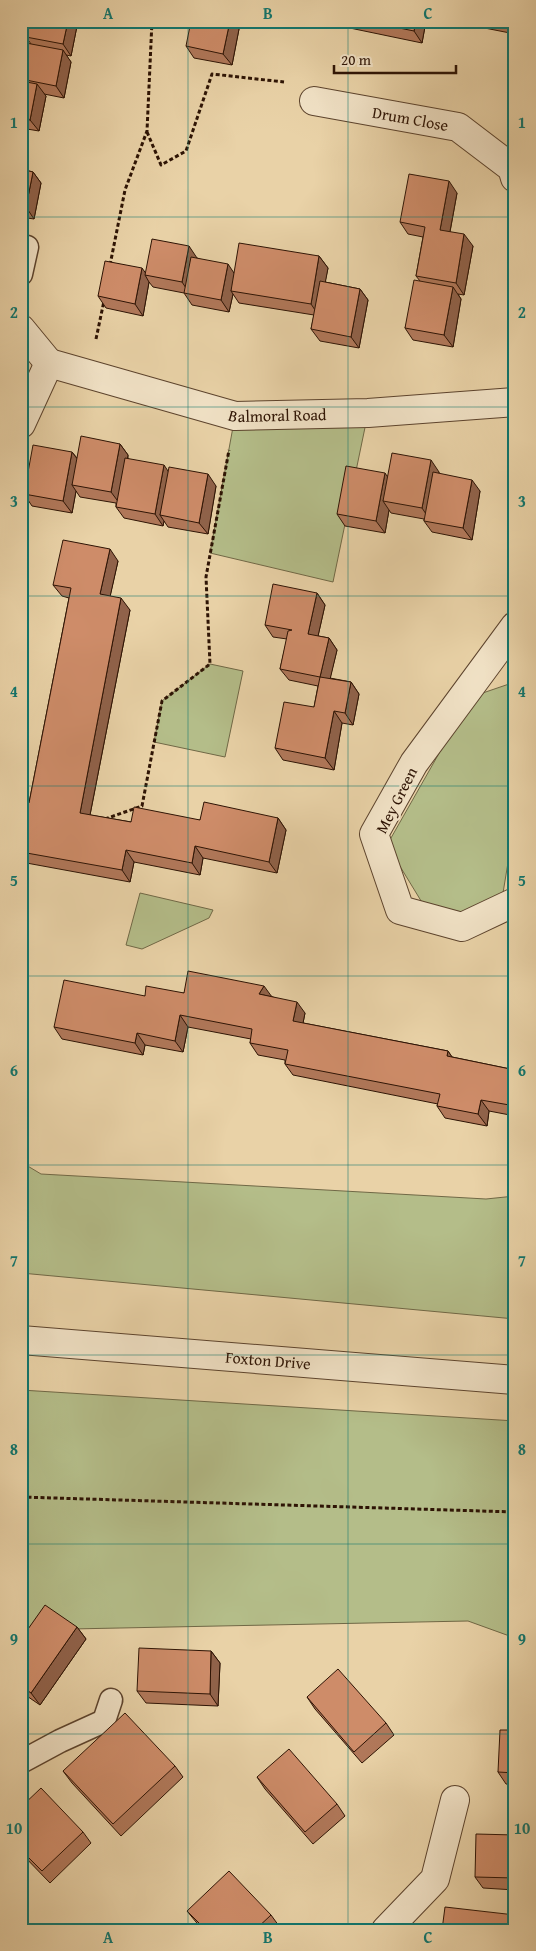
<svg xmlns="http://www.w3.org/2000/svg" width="536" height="1951" font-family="'Gentium Book Plus',serif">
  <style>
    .green { fill: #b4bd89; stroke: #706846 }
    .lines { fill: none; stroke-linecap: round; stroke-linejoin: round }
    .lane-casing { stroke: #5c432d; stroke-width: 25 }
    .street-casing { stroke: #5c432d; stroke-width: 30 }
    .path { stroke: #2d1304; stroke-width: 3; stroke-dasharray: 4 2.5; stroke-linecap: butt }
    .lane { stroke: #f1e2c6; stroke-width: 22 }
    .street { stroke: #f1e2c6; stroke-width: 28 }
    .wall { fill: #b1785a; stroke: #2d1304 }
    .shaded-wall { fill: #90624a; stroke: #2d1304 }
    .building { fill: #ce8c69; stroke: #2d1304 }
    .grid { fill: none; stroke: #0f766e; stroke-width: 1; stroke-opacity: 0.55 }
    .labels { text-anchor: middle; stroke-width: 4.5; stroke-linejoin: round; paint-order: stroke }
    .street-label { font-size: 16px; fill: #2d1304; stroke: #f1e2c6 }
    .neatline { fill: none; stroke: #0f766e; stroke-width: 2 }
    .grid-label { font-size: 16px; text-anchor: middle; font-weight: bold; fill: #0f766e }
  </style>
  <rect width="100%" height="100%" fill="#e9d2a7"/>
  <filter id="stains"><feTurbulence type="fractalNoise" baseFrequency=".004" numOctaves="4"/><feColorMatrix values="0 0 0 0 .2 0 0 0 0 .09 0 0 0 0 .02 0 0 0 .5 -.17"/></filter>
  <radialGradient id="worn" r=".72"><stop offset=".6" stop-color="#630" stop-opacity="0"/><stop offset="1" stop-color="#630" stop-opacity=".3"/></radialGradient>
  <g class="green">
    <polygon points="368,413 333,582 210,553 235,416"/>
    <polygon points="210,664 243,671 225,757 154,742 162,701"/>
    <polygon points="512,683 515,685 515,820 503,893 466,912 426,909 387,845 471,697"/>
    <polygon points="140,893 213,910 209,918 142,949 126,945"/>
    <polygon points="21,1162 41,1174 486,1199 515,1196 515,1319 21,1273"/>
    <polygon points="21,1390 515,1421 515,1638 468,1621 21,1630"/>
  </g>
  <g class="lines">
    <defs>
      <g id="lane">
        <polyline points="21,274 27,247"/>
        <polyline points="21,1762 60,1741 104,1721 111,1700"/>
      </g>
      <g id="street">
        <path id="s1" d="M314,101L458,127L512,168L515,178"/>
        <polyline points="21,329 49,363"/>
        <path id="s2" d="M49,363L235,416L368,413L515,402"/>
        <polyline points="21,424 49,363"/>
        <polyline points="515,626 414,763 374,834 400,910 462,927 515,902"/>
        <path id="s3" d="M21,1340L515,1380"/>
        <polyline points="386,1930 435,1879 455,1800"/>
      </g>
    </defs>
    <use href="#lane" class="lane-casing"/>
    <use href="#street" class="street-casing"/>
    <g class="path">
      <polyline points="510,122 509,100 515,67"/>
      <polyline points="147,132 161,165 186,151 212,74 284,82"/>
      <polyline points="110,265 125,190 147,131 152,21"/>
      <polyline points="96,339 104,301"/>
      <polyline points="105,819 142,806 162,701 210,664 206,577 229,450"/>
      <polyline points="21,1497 515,1512"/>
    </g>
    <use href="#lane" class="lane"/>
    <use href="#street" class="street"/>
  </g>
  <g class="wall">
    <polygon points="30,21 78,21 71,56 66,55 71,62 64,98 44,94 46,96 39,131 21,128 21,79 31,44 26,37"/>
    <polygon points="340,21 426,21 422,43 345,27"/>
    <polygon points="449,21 513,21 510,33"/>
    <polygon points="239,29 232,65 194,58 186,46"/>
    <polygon points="21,169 33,172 41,183 34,219 21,217"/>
    <polygon points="457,193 450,232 473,246 464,295 458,294 461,299 453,347 413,340 405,328 420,281 416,276 423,237 408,234 400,222"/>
    <polygon points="319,256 328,268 325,282 360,289 368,300 359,348 320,341 311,329 314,315 239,303 233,294 229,312 192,305 184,293 153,287 149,282 143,316 106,308 98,296 145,273 197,258 234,273"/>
    <polygon points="120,444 128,455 128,459 216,486 208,534 168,527 164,521 163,526 124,518 116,507 116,503 80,497 76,491 72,513 32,506 24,494 72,452 77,458"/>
    <polygon points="439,472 439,474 480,491 472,540 432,532 424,521 424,519 391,513 389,510 385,533 345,526 337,514 387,476"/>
    <polygon points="118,561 110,596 130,610 90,815 131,822 278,818 286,830 277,873 203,858 200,875 134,862 130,882 21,862 21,802 29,803 69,598 62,596 53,585"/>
    <polygon points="317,593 325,605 318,636 329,638 337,650 330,678 351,682 359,694 353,725 342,723 334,770 283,760 275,748 314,707 318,686 289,680 280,669 287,639 273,637 265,625"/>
    <polygon points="184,993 271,996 305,1013 303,1023 448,1051 452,1057 515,1070 515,1116 489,1111 487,1126 445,1118 437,1106 438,1104 293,1075 285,1064 285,1060 258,1055 250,1043 251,1039 188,1027 183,1052 145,1045 143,1055 62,1039 54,1027 145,996"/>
    <polygon points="77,1627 86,1639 40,1705 21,1692 21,1639"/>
    <polygon points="211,1651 220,1663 218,1706 146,1703 137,1691"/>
    <polygon points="307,1697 386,1723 394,1735 362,1763 315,1709"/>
    <polygon points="515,1730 515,1785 506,1784 498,1772"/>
    <polygon points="175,1766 183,1777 121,1836 72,1783 63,1771"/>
    <polygon points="257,1777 337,1804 345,1816 313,1844 265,1789"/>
    <polygon points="21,1807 83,1832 91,1843 50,1883 21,1853"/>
    <polygon points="515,1835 515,1890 483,1888 475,1877"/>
    <polygon points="187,1911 271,1915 279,1926 276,1930 203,1930 196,1922"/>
    <polygon points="21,1915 29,1926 24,1930 21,1930"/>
  </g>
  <g class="shaded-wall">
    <polygon points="68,21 78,21 71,56 63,44"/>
    <polygon points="230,21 233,21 239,29 232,65 223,54"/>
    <polygon points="416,21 426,21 422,43 414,31"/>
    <polygon points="502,21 513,21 510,33"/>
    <polygon points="63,50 71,62 64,98 56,86"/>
    <polygon points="37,84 46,96 39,131 30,120"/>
    <polygon points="33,172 41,183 34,219 26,207"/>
    <polygon points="449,181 457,193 448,242 440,230"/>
    <polygon points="464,234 473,246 464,295 456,283"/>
    <polygon points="189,246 197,258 190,294 182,282"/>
    <polygon points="319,256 328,268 319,316 311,304"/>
    <polygon points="228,264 236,276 231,291 233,294 229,312 221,300"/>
    <polygon points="142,268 147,275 145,275 149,282 143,316 135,304"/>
    <polygon points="453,287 461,299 453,347 444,335"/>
    <polygon points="360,289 368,300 359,348 351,337"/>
    <polygon points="120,444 128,455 120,504 111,492"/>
    <polygon points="72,452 81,464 72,485 76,491 72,513 63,501"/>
    <polygon points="431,460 439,472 430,520 422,508"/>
    <polygon points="164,465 172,477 160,515 164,521 163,526 155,514"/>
    <polygon points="385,473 393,485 383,501 389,510 385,533 376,521"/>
    <polygon points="208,474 216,486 208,534 199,523"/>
    <polygon points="472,480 480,491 472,540 463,528"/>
    <polygon points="110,549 118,561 108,606 100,594"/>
    <polygon points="317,593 325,605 316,645 308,634"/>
    <polygon points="121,598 130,610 88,825 80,813"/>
    <polygon points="329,638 337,650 328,688 320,677"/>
    <polygon points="351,682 359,694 353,725 345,713"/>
    <polygon points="334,711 342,723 334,770 325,758"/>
    <polygon points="278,818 286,830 277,873 269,862"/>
    <polygon points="195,846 203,858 200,875 192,863"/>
    <polygon points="126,850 134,862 130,882 122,870"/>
    <polygon points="264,986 272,997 259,994"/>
    <polygon points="297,1002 305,1013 301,1033 293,1021"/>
    <polygon points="180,1015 188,1027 183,1052 175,1041"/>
    <polygon points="137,1033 145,1045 143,1055 135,1043"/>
    <polygon points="448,1051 456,1063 447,1056"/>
    <polygon points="481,1100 489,1111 487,1126 478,1114"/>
    <polygon points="77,1627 86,1639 40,1705 31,1693"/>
    <polygon points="211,1651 220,1663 218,1706 210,1694"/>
  </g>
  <g class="building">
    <polygon points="30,21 68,21 63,44 26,37"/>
    <polygon points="191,21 230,21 223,54 186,46"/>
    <polygon points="365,21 416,21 414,31"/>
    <polygon points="26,43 63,50 56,86 21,79 21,67"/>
    <polygon points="21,81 37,84 30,120 21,118"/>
    <polygon points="21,169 33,172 26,207 21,207"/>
    <polygon points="409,174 449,181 440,230 464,234 456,283 416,276 425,227 400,222"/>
    <polygon points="152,239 189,246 182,282 145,275"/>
    <polygon points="239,243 319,256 311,304 231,291"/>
    <polygon points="191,257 228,264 221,300 184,293"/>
    <polygon points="105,261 142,268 135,304 98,296"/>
    <polygon points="414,280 453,287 444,335 405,328"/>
    <polygon points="320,281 360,289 351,337 311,329"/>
    <polygon points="81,436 120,444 111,492 72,485"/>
    <polygon points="33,445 72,452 63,501 24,494"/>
    <polygon points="392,453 431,460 422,508 383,501"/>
    <polygon points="125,458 164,465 155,514 116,507"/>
    <polygon points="346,466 385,473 376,521 337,514"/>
    <polygon points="169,467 208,474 199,523 160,515"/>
    <polygon points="433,472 472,480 463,528 424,521"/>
    <polygon points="63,540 110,549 100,594 121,598 80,813 131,822 134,807 200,820 204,802 278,818 269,862 195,846 192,863 126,850 122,870 21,852 21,802 29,803 71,588 53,585"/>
    <polygon points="273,584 317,593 308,634 329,638 320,677 280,669 288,631 292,630 265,625"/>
    <polygon points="320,677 351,682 345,713 334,711 325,758 275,748 284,702 314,707"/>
    <polygon points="188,971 264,986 259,994 297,1002 293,1021 448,1051 447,1056 515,1070 515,1106 481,1100 478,1114 437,1106 440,1094 285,1064 288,1050 250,1043 252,1029 180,1015 175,1041 137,1033 135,1043 54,1027 64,980 145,996 146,986 184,993"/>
    <polygon points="45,1605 77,1627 31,1693 21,1686 21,1639"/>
    <polygon points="139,1648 211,1651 210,1694 137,1691"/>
    <polygon points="338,1669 386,1723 354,1752 307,1697"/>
    <polygon points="125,1713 175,1766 113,1824 63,1771"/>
    <polygon points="500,1730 515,1730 515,1773 498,1772"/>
    <polygon points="289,1749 337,1804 305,1832 257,1777"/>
    <polygon points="41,1788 83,1832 42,1871 21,1850 21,1807"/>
    <polygon points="476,1834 515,1835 515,1878 475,1877"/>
    <polygon points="229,1871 271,1915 255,1930 206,1930 187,1911"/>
    <polygon points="445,1907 515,1915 515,1930 442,1930"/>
    <polygon points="152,1924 157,1930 146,1930"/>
  </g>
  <path class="grid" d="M188,21V1930M348,21V1930M21,217H515M21,407H515M21,596H515M21,786H515M21,976H515M21,1165H515M21,1355H515M21,1544H515M21,1734H515"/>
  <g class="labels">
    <g class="street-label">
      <text dy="6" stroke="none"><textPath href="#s1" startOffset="98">Drum Close</textPath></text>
      <text dy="6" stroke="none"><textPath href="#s2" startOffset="236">Balmoral Road</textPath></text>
      <text transform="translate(396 800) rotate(-63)" y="6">Mey Green</text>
      <text dy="6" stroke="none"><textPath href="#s3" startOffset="248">Foxton Drive</textPath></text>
    </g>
  </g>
  <rect width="536" height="1951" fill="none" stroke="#e9d2a7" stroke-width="55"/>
  <path d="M334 65v8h122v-8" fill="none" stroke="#2d1304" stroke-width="2.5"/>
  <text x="341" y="65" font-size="15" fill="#2d1304" stroke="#f1e2c6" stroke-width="4" paint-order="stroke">20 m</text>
  <rect x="28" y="28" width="480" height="1896" class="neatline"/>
  <g class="grid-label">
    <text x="108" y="19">A</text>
    <text x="268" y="19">B</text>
    <text x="428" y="19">C</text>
    <text x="14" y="128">1</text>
    <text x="522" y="128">1</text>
    <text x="14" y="318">2</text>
    <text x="522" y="318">2</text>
    <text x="14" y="507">3</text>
    <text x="522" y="507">3</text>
    <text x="14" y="697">4</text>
    <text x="522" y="697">4</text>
    <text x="14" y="886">5</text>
    <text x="522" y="886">5</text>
    <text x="14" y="1076">6</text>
    <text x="522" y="1076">6</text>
    <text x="14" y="1266">7</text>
    <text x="522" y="1266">7</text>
    <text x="14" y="1455">8</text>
    <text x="522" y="1455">8</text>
    <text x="14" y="1645">9</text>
    <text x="522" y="1645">9</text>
    <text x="14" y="1834">10</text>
    <text x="522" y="1834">10</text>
    <text x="108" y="1943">A</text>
    <text x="268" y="1943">B</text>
    <text x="428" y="1943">C</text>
  </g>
  <rect width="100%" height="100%" filter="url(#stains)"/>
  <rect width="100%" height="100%" fill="url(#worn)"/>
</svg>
